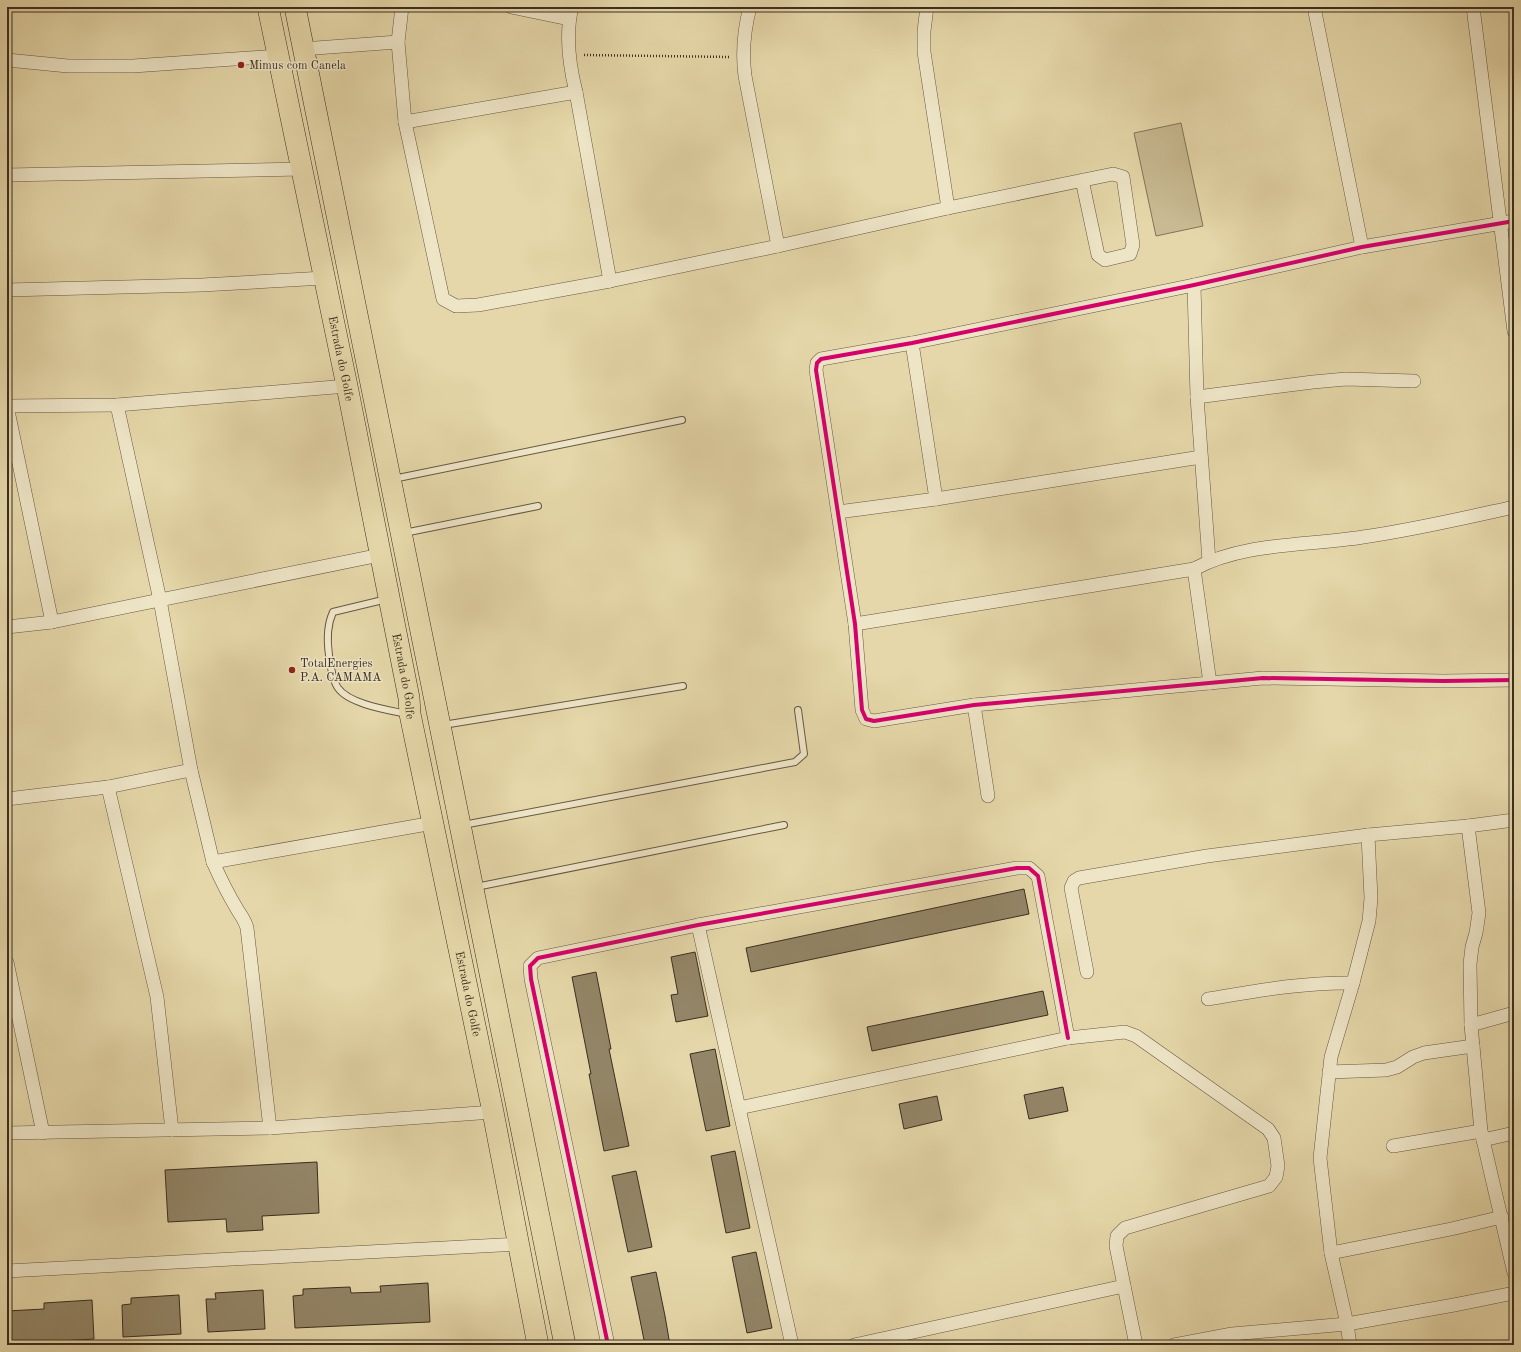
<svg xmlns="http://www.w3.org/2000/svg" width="1521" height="1352" font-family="'Old Standard TT',serif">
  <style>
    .green { fill: #c8ba92; stroke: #82745a }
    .building { fill: #938668; stroke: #3b2e21 }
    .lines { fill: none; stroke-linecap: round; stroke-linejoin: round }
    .service-casing { stroke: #665843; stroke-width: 8 }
    .minor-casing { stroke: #665843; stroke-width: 14 }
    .trunk-casing { stroke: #3b2e21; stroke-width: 22 }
    .path { stroke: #3b2e21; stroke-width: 2.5; stroke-dasharray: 1 2; stroke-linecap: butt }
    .service { stroke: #eee5c7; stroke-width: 6 }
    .minor { stroke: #eee5c7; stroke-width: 13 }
    .trunk { stroke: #e5d7a9; stroke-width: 21 }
    .cycleway-casing { stroke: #eee5c7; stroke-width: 6 }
    .cycleway { stroke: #d6006c; stroke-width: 4 }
    .poi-dot { fill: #8f2418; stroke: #eee5c7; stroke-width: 1.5 }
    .labels { text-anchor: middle; stroke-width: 3; stroke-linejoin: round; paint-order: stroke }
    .poi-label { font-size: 12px; fill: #3b2e21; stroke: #eee5c7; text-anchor: start }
    .street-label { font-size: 12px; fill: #3b2e21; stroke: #eee5c7 }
  </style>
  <rect width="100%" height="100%" fill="#e5d7a9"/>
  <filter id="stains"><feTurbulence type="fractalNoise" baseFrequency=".005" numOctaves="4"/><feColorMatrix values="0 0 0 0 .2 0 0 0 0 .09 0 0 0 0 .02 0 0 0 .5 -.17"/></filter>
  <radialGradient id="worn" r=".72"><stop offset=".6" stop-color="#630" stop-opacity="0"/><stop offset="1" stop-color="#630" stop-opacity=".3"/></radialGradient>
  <polygon class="green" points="1181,123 1203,226 1156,236 1134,133"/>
  <g class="building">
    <polygon points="1024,889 1029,914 751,972 746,948"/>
    <polygon points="695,952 708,1016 676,1022 671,995 678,994 671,957"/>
    <polygon points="596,972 611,1049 609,1049 629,1146 604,1151 589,1074 591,1074 572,977"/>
    <polygon points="1043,991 1048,1015 872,1051 867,1027"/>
    <polygon points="715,1049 730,1126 706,1131 690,1054"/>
    <polygon points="1063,1087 1068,1111 1029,1119 1024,1095"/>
    <polygon points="937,1096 942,1120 904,1129 899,1104"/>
    <polygon points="735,1151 750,1228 726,1233 711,1156"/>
    <polygon points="317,1162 319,1213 262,1216 263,1230 227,1232 226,1219 168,1222 165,1170"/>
    <polygon points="636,1171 652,1247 628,1252 612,1176"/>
    <polygon points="756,1252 772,1328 747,1333 732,1257"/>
    <polygon points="656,1272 665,1316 670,1345 645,1345 639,1315 631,1277"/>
    <polygon points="428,1283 430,1322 295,1328 293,1296 303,1295 303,1289 350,1287 351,1293 381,1292 380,1286"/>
    <polygon points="263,1290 265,1329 208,1332 206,1299 216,1299 215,1293"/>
    <polygon points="179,1295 181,1334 123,1337 122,1305 131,1304 131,1298"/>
    <polygon points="92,1300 94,1339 7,1344 7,1311 44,1309 44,1303"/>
  </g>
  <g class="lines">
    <defs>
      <g id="service">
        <polyline points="393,479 682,420"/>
        <polyline points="404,533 538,506"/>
        <path d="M387,599L333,612C327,625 327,641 329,655C330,663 333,681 338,688C349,704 388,710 407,714"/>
        <polyline points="443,725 683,686"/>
        <polyline points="463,825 795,762 804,754 798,710"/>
        <polyline points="476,887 784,825"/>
      </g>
      <g id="minor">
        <polyline points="402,7 398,42 405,122 443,299 456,306 478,305 610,281 778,246 948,208 1113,174 1123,177 1133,245 1130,254 1105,260 1098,255 1082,180"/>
        <polyline points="511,7 569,19"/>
        <path d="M572,7C565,35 569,64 576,92L610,281"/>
        <path d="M750,7C744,30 742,53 745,76L778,246"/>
        <polyline points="927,7 924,31 924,52 948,208"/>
        <polyline points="1314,7 1362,247"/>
        <polyline points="1473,7 1514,331"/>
        <polyline points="302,49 398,42"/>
        <polyline points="7,60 68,66 133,66 278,56"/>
        <polyline points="405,122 576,92"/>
        <polyline points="7,175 302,169"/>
        <polyline points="1514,221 1362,247 1194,285 912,343 821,359 817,363 816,370 855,624 862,710 866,719 874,721 974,705 1263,678 1443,681 1514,680"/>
        <polyline points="1194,285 1197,397 1209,561"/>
        <polyline points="7,290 202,285 324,278"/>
        <polyline points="912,343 936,499"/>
        <polyline points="1197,397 1313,382 1346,379 1414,381"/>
        <path d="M117,405L160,600L191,770L213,862C220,878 228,894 237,909C241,916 245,920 247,928L270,1128"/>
        <polyline points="7,406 117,405 347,386"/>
        <polyline points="7,406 52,622"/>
        <polyline points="838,512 936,499 1201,457"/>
        <polyline points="1194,569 1210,683"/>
        <path d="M855,624L1194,569C1244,542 1307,546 1363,537C1413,530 1464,518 1514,507"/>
        <polyline points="7,627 52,622 380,555"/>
        <polyline points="974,705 988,796"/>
        <polyline points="108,787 157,997 172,1130"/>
        <polyline points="7,799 108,787 191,770"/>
        <polyline points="1468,826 1479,913 1476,933 1472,947 1470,964 1471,1025"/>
        <polyline points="213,862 433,823"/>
        <polyline points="698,925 792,1345"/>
        <polyline points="7,962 43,1133"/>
        <polyline points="1087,972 1071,888 1074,881 1079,878 1207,856 1368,835 1468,826 1514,820"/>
        <path d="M1208,999C1256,991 1304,982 1353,983"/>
        <polyline points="1514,1013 1471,1025 1481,1131 1514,1273"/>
        <polyline points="1329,1072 1386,1070 1397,1067 1413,1057 1424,1053 1473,1046"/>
        <polyline points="739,1108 1068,1038 1125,1032 1136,1036 1268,1129 1274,1138 1278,1166 1276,1177 1269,1186 1125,1228 1117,1236 1116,1246 1136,1345"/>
        <polyline points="7,1133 270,1128 493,1112"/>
        <polyline points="1483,1140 1514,1133"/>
        <polyline points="1393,1146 1481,1131"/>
        <polyline points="1331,1253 1451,1229 1502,1217"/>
        <polyline points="7,1271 518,1244"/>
        <polyline points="608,1345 531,979 530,966 538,958 698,925 1017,868 1029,868 1038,876 1068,1038"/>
        <polyline points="854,1345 1124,1286"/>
        <polyline points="1174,1345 1232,1334 1347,1324 1454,1305 1514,1293"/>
        <polyline points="1350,1345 1347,1324 1331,1253 1320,1158 1331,1057 1353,983 1369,921 1371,898 1368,835"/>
      </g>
      <g id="trunk">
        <path id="s1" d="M268,7L347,386L409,698L410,714L493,1112L538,1345"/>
        <polyline points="295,7 565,1345"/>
      </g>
    </defs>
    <use href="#service" class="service-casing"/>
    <use href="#minor" class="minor-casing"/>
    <use href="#trunk" class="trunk-casing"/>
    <polyline class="path" points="584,55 731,57"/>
    <use href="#service" class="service"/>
    <use href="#minor" class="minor"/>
    <use href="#trunk" class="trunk"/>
    <defs>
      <g id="cycleway">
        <polyline points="1514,221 1362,247 1194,285 912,343 821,359 817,363 816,370 855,624 862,710 866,719 874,721 974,705 1263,678 1443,681 1514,680"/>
        <polyline points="608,1345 531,979 530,966 538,958 698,925 1017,868 1029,868 1038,876 1068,1038"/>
      </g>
    </defs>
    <use href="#cycleway" class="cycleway-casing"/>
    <use href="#cycleway" class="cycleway"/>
  </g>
  <g class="poi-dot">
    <circle cx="241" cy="65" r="4"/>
    <circle cx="292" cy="670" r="4"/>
  </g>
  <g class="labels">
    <g class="poi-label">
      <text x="249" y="69">Mimus com Canela</text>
      <text x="300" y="667">TotalEnergies<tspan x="300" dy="14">P.A. CAMAMA</tspan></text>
    </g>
    <g class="street-label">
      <text dy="4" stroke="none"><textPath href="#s1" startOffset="359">Estrada do Golfe</textPath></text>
      <text dy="4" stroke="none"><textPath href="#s1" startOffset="683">Estrada do Golfe</textPath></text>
      <text dy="4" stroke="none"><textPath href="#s1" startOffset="1007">Estrada do Golfe</textPath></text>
    </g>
  </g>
  <rect width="1521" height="1352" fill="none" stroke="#e5d7a9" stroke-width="24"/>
  <rect x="8" y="8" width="1505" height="1336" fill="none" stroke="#3b2e21" stroke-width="2"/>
  <rect x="12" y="12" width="1497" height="1328" fill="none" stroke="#3b2e21"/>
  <rect width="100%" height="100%" filter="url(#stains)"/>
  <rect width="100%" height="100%" fill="url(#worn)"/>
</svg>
